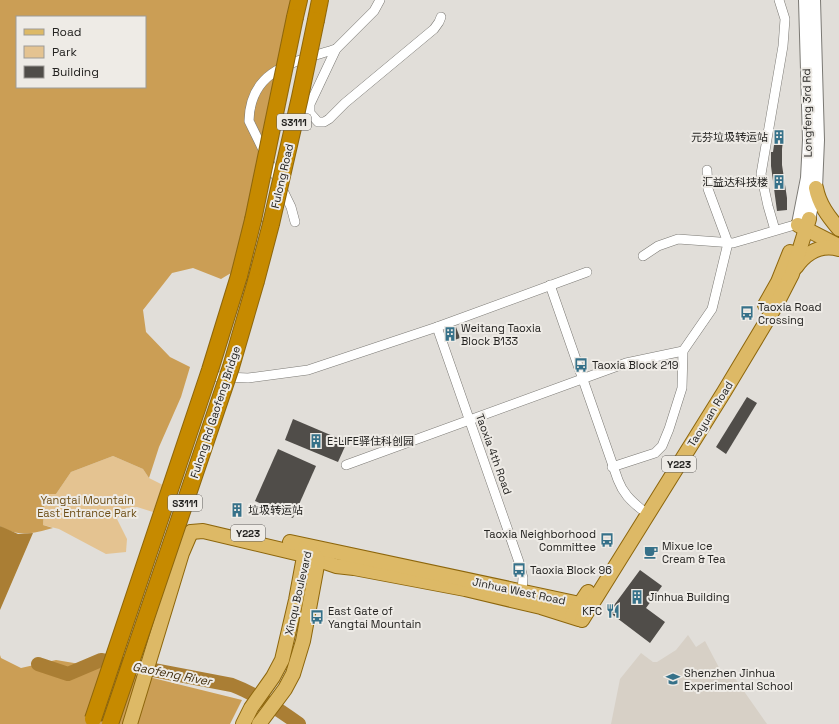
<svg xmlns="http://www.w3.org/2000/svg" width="839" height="724" font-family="'Space Grotesk','Noto Sans SC',sans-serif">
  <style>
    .built { fill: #d7d0c6 }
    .green { fill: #e4c391 }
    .forest { fill: #cb9e55; fill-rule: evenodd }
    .water { fill: #aa7e34 }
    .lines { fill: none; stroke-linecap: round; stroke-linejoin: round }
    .river { stroke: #aa7e34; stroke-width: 14 }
    .building { fill: #504d49 }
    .street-casing { stroke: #7b7974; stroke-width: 10 }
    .secondary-casing { stroke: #7b7974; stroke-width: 14 }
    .primary-casing { stroke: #8d660c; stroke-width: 16 }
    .highway-casing { stroke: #8d660c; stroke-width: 18 }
    .street { stroke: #fff; stroke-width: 9 }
    .secondary { stroke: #fff; stroke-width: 12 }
    .primary { stroke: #ddb966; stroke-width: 14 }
    .highway { stroke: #c68a00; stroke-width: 16 }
    .highway-bridge-casing { stroke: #8d660c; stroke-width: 18; stroke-linecap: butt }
    .highway-bridge { stroke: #c68a00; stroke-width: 16 }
    .labels { text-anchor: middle; stroke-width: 4; stroke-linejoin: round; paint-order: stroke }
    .shield { fill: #eeebe6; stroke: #615f5c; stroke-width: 1 }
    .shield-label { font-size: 10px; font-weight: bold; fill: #242321 }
    .street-label { font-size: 11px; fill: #242321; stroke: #eeebe6 }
    .poi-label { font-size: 11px; fill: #242321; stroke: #eeebe6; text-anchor: start }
    .park-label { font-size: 11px; fill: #6e4f18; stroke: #eeebe6 }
    .water-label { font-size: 12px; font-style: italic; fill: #443111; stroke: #eeebe6 }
  </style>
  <rect width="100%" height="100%" fill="#e1ded9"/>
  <polygon class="built" points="688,635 696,647 705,641 725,679 734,677 767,724 611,724 620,679 641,653 653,662 657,662 676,650"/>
  <polygon class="green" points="113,456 143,469 149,478 163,485 153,512 137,507 126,508 117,519 127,539 126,552 106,554 59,529 43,525 45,494 56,494 71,472"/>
  <g class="forest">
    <path d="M0,0H291L258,166L231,273L221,279L193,268L172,273L143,310L146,332L170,357L190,367L181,397L159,447L149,478L143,469L113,456L71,472L56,494H45L43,525L53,528C34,533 19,538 0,526ZM17,17H145V87H17Z"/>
    <polygon points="0,655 1,658 21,668 56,660 86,665 153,678 242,700 230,724 0,724"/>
  </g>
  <polygon class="water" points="0,526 18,534 33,533 0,610"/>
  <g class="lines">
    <path class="river" d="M38,664L68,674L101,660L232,685C256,694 278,709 299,724"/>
  </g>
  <g class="building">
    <polygon points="776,131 784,132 782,149 782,165 787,198 787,210 777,211 771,166 771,152 773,152"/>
    <polygon points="456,327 460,338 449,342 445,331"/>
    <polygon points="747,397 757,403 726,454 716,447"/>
    <polygon points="293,419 347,442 338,462 285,440"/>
    <polygon points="278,449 316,466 293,518 255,501"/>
    <polygon points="233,505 242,507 241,514 232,512"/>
    <polygon points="640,570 662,586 646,608 665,622 650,643 609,612"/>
  </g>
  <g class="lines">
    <defs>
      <g id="street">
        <polyline points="380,0 374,11 336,49 310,104 310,113 318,122 324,122 329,119 345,103 434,29 439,22 441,17"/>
        <path d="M295,222L291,207L249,121C250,68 295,62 336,49"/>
        <polyline points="775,230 768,206 761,174 783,46 785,19 779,0"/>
        <polyline points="643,256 658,246 678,239 733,243 798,224"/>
        <path d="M550,285L618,480C623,493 630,500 641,509"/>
        <polyline points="437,327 519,562 523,578 522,591"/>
        <polyline points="205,376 248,378 308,370 437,327 587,272"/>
        <polyline points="346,465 626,363 683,351"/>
        <polyline points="612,467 655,453 662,446 669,429 682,388 683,351 712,309 728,243 708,189 707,170"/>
      </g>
      <g id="secondary">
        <polyline points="809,219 816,188 818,140 814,0"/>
        <polyline points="798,224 807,178 809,140 805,0"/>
      </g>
      <g id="primary">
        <path d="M816,188C819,204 828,216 839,229"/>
        <polyline points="798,225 839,246"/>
        <path d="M796,267C806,253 821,244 839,249"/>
        <polyline points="765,305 778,282 790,252"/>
        <polyline points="191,532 203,531 304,555 336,566 354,568 465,589 541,607 579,619"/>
        <polyline points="290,542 580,604"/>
        <polyline points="572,616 588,592"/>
        <polyline points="582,620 724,392 775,307 792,274 809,219"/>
        <polyline points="130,724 182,553 191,532"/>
        <polyline points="243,724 251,708 273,677 282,660 296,600 306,546"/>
        <polyline points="259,724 285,689 293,674 303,641 318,560 313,554"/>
      </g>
      <g id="highway">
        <polyline points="295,17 299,0"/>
        <polyline points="316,20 320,0"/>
        <polyline points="239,276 253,220"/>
        <polyline points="256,281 271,224"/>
      </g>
    </defs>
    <use href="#street" class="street-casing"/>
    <use href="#secondary" class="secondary-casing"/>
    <use href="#primary" class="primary-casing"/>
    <use href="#highway" class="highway-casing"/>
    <use href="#street" class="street"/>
    <use href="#secondary" class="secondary"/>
    <use href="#primary" class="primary"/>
    <use href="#highway" class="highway"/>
    <defs>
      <g id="highway-bridge">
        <polyline points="253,220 295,17"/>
        <polyline points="271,224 300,97 316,20"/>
        <polyline points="93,719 210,370 239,276"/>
        <polyline points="110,724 231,367 256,281"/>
      </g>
    </defs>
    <use href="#highway-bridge" class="highway-bridge-casing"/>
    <use href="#highway-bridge" class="highway-bridge"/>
  </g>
  <defs>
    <symbol id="building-bare" viewBox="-9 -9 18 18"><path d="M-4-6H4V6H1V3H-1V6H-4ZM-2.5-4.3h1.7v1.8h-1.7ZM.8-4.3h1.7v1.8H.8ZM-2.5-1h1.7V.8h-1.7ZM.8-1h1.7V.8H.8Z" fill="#367189" stroke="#eeebe6" stroke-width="2.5" paint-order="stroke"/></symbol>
    <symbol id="bus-bare" viewBox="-9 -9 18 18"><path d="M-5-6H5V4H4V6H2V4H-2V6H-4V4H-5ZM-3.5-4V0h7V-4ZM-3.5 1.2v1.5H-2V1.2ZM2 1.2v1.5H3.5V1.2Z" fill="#367189" stroke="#eeebe6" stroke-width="2.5" paint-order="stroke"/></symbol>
    <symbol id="cafe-bare" viewBox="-9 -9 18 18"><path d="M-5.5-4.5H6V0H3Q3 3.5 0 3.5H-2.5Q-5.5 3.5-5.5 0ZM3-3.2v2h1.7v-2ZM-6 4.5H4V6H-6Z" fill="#367189" stroke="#eeebe6" stroke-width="2.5" paint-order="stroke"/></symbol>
    <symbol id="restaurant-bare" viewBox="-9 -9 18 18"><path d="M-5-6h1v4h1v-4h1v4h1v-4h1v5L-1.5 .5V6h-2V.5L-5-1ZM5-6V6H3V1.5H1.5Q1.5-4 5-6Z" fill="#367189" stroke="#eeebe6" stroke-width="2.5" paint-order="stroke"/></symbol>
    <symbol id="school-bare" viewBox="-9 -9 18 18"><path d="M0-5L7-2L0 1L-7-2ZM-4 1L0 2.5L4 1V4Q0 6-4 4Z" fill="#367189" stroke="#eeebe6" stroke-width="2.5" paint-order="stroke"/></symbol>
  </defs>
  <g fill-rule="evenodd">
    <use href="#building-bare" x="769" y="127" width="20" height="20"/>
    <use href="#building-bare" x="769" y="172" width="20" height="20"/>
    <use href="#bus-bare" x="737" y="303" width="20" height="20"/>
    <use href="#building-bare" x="440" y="324" width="20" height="20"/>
    <use href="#bus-bare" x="571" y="355" width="20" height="20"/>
    <use href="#building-bare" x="306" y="431" width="20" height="20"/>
    <use href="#building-bare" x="227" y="500" width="20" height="20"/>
    <use href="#bus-bare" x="597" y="530" width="20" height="20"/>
    <use href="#cafe-bare" x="641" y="542" width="20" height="20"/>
    <use href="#bus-bare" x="509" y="560" width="20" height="20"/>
    <use href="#building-bare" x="627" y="587" width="20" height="20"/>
    <use href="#restaurant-bare" x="603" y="601" width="20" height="20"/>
    <use href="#bus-bare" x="307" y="607" width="20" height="20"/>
    <use href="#school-bare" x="663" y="669" width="20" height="20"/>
  </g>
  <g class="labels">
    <g class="shield">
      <rect x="277" y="114" width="34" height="16" rx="3"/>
      <rect x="662" y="456" width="34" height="16" rx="3"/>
      <rect x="168" y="495" width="34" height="16" rx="3"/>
      <rect x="231" y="525" width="34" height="16" rx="3"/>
    </g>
    <g class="shield-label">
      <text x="294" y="126">S3111</text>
      <text x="679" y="468">Y223</text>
      <text x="185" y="507">S3111</text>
      <text x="248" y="537">Y223</text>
    </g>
    <g class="street-label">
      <text transform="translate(807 113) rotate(-91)" y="4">Longfeng 3rd Rd</text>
      <text transform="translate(282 176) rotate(-77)" y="4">Fulong Road</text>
      <text transform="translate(215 412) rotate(-72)" y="4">Fulong Rd Gaofeng Bridge</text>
      <text transform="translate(710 414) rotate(-58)" y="4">Taoyuan Road</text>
      <text transform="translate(494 454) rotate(70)" y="4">Taoxia 4th Road</text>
      <text transform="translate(519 591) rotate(12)" y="4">Jinhua West Road</text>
      <text transform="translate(298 593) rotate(-77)" y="4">Xinqu Boulevard</text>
    </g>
    <g class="poi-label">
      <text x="768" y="141" text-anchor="end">元芬垃圾转运站</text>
      <text x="768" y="186" text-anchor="end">汇益达科技楼</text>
      <text x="758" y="311">Taoxia Road<tspan x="758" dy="13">Crossing</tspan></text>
      <text x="461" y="332">Weitang Taoxia<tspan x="461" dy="13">Block B133</tspan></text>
      <text x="592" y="369">Taoxia Block 219</text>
      <text x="327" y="445">E-LIFE驿住科创园</text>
      <text x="248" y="514">垃圾转运站</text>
      <text x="596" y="538" text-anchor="end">Taoxia Neighborhood<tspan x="596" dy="13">Committee</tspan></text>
      <text x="662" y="550">Mixue Ice<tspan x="662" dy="13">Cream &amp; Tea</tspan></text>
      <text x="530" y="574">Taoxia Block 96</text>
      <text x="648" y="601">Jinhua Building</text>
      <text x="328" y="615">East Gate of<tspan x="328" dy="13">Yangtai Mountain</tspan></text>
      <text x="602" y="615" text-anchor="end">KFC</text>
      <text x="684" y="677">Shenzhen Jinhua<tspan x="684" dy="13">Experimental School</tspan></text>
    </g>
    <g class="park-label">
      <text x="87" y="504">Yangtai Mountain<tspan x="87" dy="13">East Entrance Park</tspan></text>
    </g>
    <g class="water-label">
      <text transform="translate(172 674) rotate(11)" y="4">Gaofeng River</text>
    </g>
  </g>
  <rect x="16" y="16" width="130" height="72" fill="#eeebe6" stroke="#9d9b97"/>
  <rect x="24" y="29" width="20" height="6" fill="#ddb966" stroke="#9d9b97"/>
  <text x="52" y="36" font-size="12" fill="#242321">Road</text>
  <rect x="24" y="46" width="20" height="12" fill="#e4c391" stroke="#9d9b97"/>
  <text x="52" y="56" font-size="12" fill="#242321">Park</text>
  <rect x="24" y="66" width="20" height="12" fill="#504d49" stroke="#9d9b97"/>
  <text x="52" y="76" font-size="12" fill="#242321">Building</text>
</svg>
